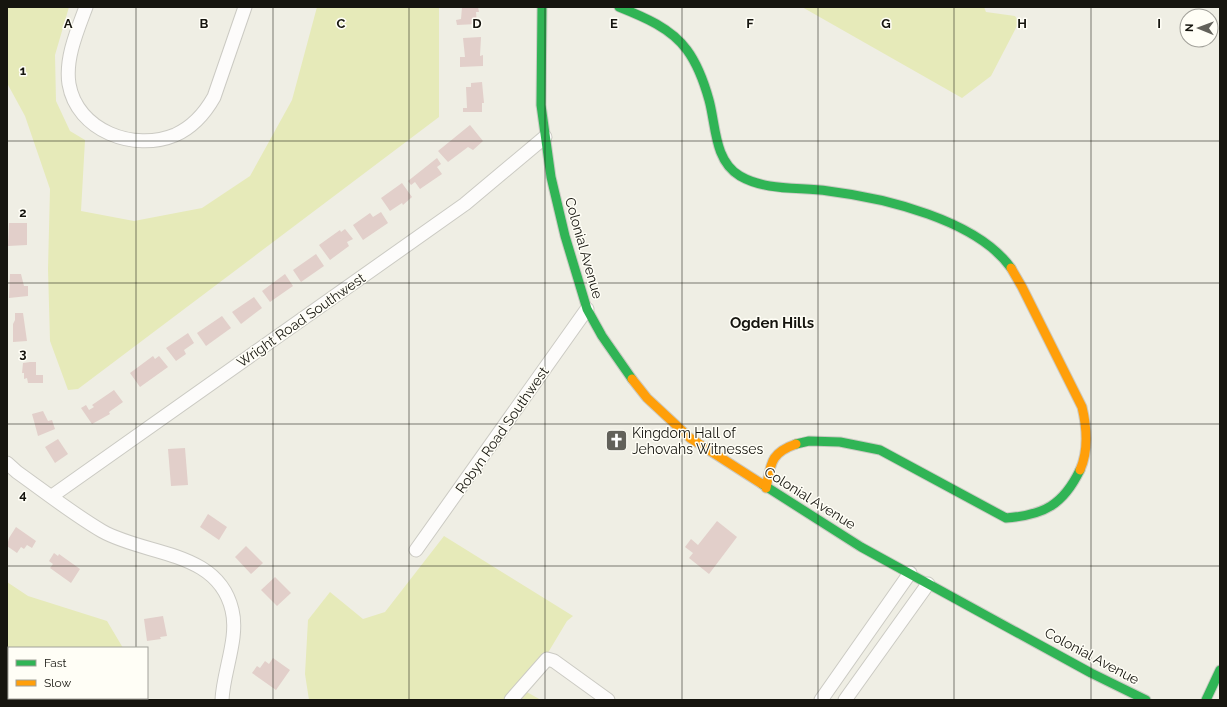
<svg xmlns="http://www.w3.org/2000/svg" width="1227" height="707" font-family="Raleway,sans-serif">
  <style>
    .green { fill: #e6eab9 }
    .building { fill: #e2cfca }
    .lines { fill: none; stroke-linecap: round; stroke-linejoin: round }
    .street-casing { stroke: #cbcac3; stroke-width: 15 }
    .fast-casing { stroke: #cbcac3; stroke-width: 11 }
    .slow-casing { stroke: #cbcac3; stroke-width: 11 }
    .street { stroke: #fdfcfb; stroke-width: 13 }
    .fast { stroke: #30b455; stroke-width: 9 }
    .slow { stroke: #ff9f0a; stroke-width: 9 }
    .grid { fill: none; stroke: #16150f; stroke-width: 1; stroke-opacity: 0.55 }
    .labels { text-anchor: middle; stroke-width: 3; stroke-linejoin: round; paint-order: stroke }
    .street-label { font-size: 14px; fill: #16150f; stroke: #fffef6 }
    .poi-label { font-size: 14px; fill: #16150f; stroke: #fffef6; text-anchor: start }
    .neighbourhood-label { font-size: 15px; font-weight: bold; fill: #16150f; stroke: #fffef6 }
    .grid-label { font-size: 13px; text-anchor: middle; font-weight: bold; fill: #16150f; stroke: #fffef6; stroke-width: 3; stroke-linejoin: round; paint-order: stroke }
  </style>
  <rect width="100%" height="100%" fill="#efeee4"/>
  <g class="green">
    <polygon points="7,7 69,7 55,55 56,101 70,131 85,140 81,211 134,221 202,208 250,176 292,100 317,7 439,7 439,117 78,389 68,390 50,341 48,269 50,189 25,116 7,83"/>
    <polygon points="802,7 984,7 986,12 1015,16 1019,22 991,76 962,98"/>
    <polygon points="444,536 573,616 567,621 525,691 541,700 309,700 305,674 308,620 330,592 363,619 385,612"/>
    <polygon points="7,582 28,596 107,621 123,648 9,648 9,672 7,668"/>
    <polygon points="24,698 141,698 142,700 25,700"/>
  </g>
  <g class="building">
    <polygon points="462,7 478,7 479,12 476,12 477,24 457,25 456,20 461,19"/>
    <polygon points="481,37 480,56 483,55 483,66 460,67 460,57 465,57 463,38"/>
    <polygon points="482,82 484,103 482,103 482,112 463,112 463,108 467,108 466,87 471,87 471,83"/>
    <polygon points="470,125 483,141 473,150 468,147 448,162 438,151"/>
    <polygon points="437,158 441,164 437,167 442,174 420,189 415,182 411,185 408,181"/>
    <polygon points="402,183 412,197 403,205 402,203 390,211 381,198"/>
    <polygon points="381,212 388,223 363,240 353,225 370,213 373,217"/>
    <polygon points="9,223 27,223 27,245 8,246"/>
    <polygon points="345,229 353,239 347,242 349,246 330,260 319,245 340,230 341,232"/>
    <polygon points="316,254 324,266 301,282 293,270"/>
    <polygon points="10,274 21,274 24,286 28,286 28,296 9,298"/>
    <polygon points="285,274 293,286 270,302 262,291"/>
    <polygon points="254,297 262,308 241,324 232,312"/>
    <polygon points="15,313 23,313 27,341 13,342 13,324 15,320"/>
    <polygon points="222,316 231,328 206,346 197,333"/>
    <polygon points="188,333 194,343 184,350 186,354 176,361 166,348"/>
    <polygon points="153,356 155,359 159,356 168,367 140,387 130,373"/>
    <polygon points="30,362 36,362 36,375 43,375 43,383 28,383 27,378 24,379 24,373 22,373 23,363"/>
    <polygon points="114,390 123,402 109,412 110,414 92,424 81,408 86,405 89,410 94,407 92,405"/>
    <polygon points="43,411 48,421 52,420 55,429 38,436 32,414"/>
    <polygon points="58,439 68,454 55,463 45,447"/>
    <polygon points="185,448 188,485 171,486 168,449"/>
    <polygon points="208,514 227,527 219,540 200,527"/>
    <polygon points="717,521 737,537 709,574 689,558 693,553 685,547 691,539 698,545"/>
    <polygon points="16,527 36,541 32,548 27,545 24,549 21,547 17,553 7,546 9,538"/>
    <polygon points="246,546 263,563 251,574 235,557"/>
    <polygon points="54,553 58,556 59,554 80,569 71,583 50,568 53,564 49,561"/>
    <polygon points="275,577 291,593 277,606 261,590"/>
    <polygon points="163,616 167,636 160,637 161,639 147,641 144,619"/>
    <polygon points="273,658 290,670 276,690 252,673 257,666 260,668 265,661 269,664"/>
  </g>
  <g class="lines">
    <defs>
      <g id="street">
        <path d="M86,7C77,31 65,59 69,84C77,131 134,152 175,135C193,127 205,113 214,97L245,7"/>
        <path d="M7,463L17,472C45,492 73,514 102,531C146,556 218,550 232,610C239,638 223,672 222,700"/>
        <polyline points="52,496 465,204 545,137"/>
        <polyline points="416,550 587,309"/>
        <polyline points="511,700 547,659 554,661 608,700"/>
        <polyline points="821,700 910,573"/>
        <polyline points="845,700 928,584"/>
      </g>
      <g id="fast">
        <polyline points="542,7 541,105 551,177 565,236 587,309 602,336 632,379"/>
        <path d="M619,7C644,17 671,28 687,50C698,65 704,82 709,100C716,125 714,161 740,176C766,191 799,187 828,191C885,198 977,220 1011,268"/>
        <path d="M796,444L809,441L840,442L880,450L1006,518C1044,515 1063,505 1080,470"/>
        <polyline points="762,484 861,547 1091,673 1146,700"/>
        <polyline points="1206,700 1220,670"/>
      </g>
      <g id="slow">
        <path d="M1011,268L1022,287L1082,407C1087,428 1089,450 1080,470"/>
        <polyline points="632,379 647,398 690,438 762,484"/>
        <path d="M766,488C771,464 770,453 796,444"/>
      </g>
    </defs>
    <use href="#street" class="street-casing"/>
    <use href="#fast" class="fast-casing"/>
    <use href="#slow" class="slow-casing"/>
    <use href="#street" class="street"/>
    <use href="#fast" class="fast"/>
    <use href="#slow" class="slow"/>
  </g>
  <path class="grid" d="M136,7V648M273,7V700M409,7V700M545,7V700M682,7V700M818,7V700M954,7V700M1091,7V700M7,141H1220M7,283H1220M7,424H1220M7,566H1220M136,698V700"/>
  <defs>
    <symbol id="church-square" viewBox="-11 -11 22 22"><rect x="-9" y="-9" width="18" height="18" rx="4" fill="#62615a" stroke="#fffef6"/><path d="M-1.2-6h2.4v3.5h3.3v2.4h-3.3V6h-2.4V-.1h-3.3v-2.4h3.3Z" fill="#fff"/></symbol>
  </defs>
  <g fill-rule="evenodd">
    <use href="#church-square" x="604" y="428" width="25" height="25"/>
  </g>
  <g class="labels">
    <g class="street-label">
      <text transform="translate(584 248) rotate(74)" y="5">Colonial Avenue</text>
      <text transform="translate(301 320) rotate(-35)" y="5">Wright Road Southwest</text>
      <text transform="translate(502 430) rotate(-55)" y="5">Robyn Road Southwest</text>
      <text transform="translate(810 498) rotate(32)" y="5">Colonial Avenue</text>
      <text transform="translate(1092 656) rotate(28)" y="5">Colonial Avenue</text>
    </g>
    <g class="poi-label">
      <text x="632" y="438">Kingdom Hall of<tspan x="632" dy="16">Jehovahs Witnesses</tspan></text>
    </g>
    <g class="neighbourhood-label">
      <text x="772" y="328">Ogden Hills</text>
    </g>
  </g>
  <g class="grid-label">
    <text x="68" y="28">A</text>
    <text x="204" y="28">B</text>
    <text x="341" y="28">C</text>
    <text x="477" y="28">D</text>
    <text x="614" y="28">E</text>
    <text x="750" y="28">F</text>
    <text x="886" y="28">G</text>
    <text x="1022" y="28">H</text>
    <text x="1159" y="28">I</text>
    <text x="23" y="75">1</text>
    <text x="23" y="217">2</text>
    <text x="23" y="358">3</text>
    <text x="23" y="499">4</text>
  </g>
  <rect width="1227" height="707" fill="none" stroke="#16150f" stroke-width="16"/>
  <rect x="8" y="647" width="140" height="52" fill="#fffef6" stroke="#a2a19a"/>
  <rect x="16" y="660" width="20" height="6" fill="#30b455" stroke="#a2a19a"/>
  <text x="44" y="667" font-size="12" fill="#16150f">Fast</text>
  <rect x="16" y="680" width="20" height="6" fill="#ff9f0a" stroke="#a2a19a"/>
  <text x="44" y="687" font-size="12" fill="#16150f">Slow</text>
  <g transform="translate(1199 28) rotate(271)"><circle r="19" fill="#fffef6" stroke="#a2a19a"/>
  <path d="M0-3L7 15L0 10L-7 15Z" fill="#62615a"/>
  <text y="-6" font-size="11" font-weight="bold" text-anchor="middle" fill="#16150f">N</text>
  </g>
</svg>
